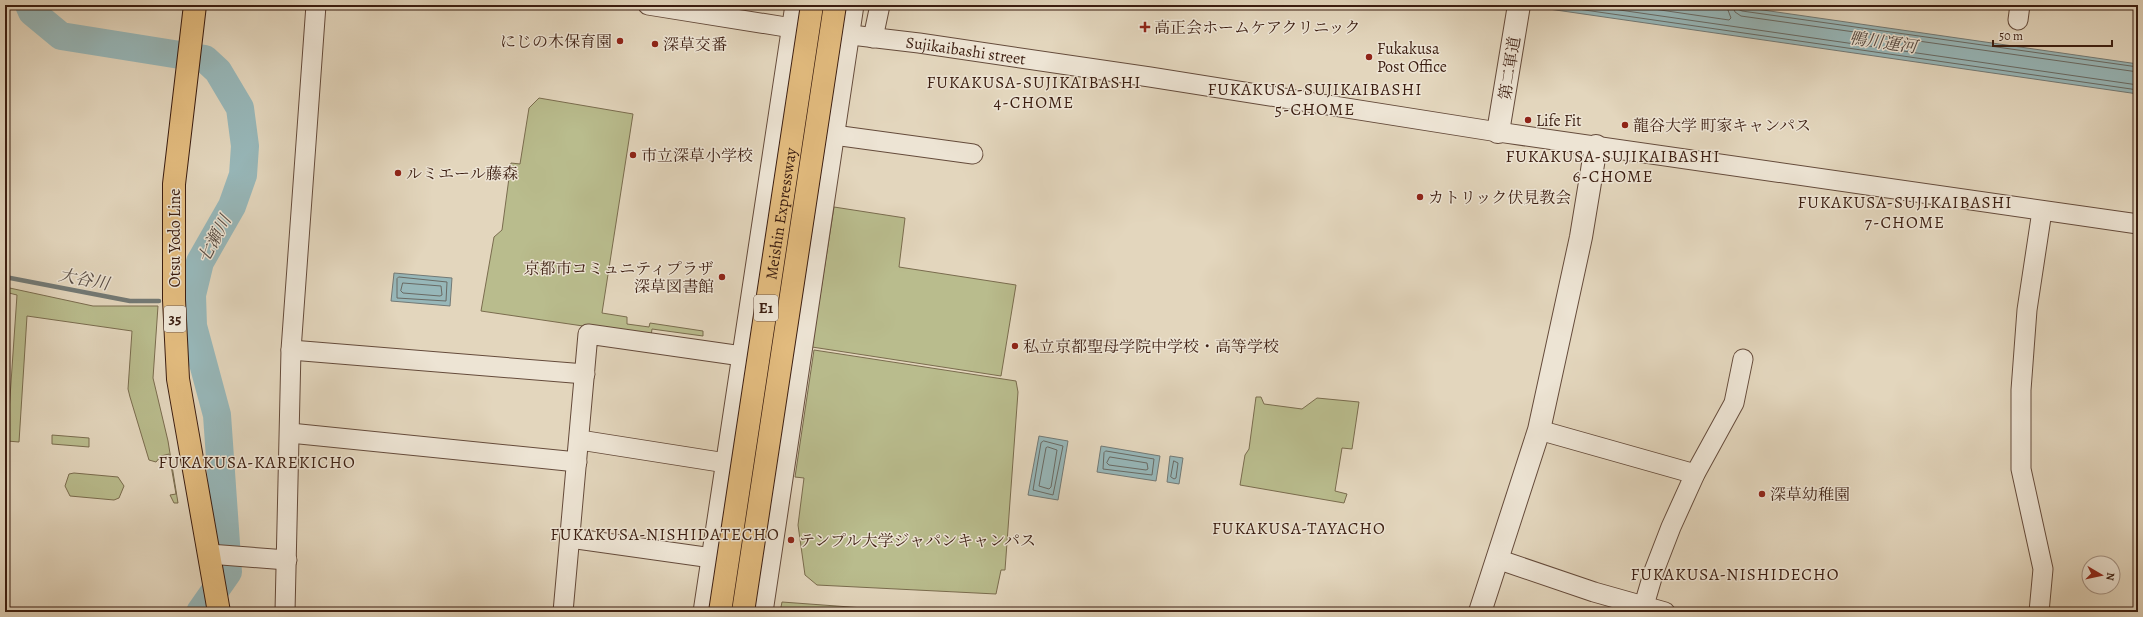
<svg xmlns="http://www.w3.org/2000/svg" width="2143" height="617" font-family="Alegreya,'Noto Serif JP',serif">
  <style>
    .green { fill: #b9bc8d; stroke: #7a6c4e }
    .water { fill: #97b7b9; stroke: #727975 }
    .lines { fill: none; stroke-linecap: round; stroke-linejoin: round }
    .shore { stroke: #696a64; stroke-width: 1 }
    .stream { stroke: #727975; stroke-width: 4.5 }
    .river { stroke: #97b7b9; stroke-width: 28 }
    .minor-casing { stroke: #654b3b; stroke-width: 21 }
    .tertiary-casing { stroke: #654b3b; stroke-width: 24 }
    .primary-casing { stroke: #3b1d10; stroke-width: 24 }
    .minor { stroke: #ede4d4; stroke-width: 19 }
    .tertiary { stroke: #ede4d4; stroke-width: 22 }
    .primary { stroke: #e2bb7e; stroke-width: 22 }
    .motorway-bridge-casing { stroke: #3b1d10; stroke-width: 24; stroke-linecap: butt }
    .motorway-bridge { stroke: #e2bb7e; stroke-width: 22 }
    .poi-dot { fill: #8f2418; stroke: #ede4d4; stroke-width: 1.5 }
    .labels { text-anchor: middle; stroke-width: 3; stroke-linejoin: round; paint-order: stroke }
    .shield { fill: #ede4d4; stroke: #70594b; stroke-width: 1 }
    .shield-label { font-size: 15px; font-weight: bold; fill: #3b1d10 }
    .poi-label { font-size: 16px; fill: #3b1d10; stroke: #ede4d4; text-anchor: start }
    .street-label { font-size: 16px; fill: #3b1d10; stroke: #ede4d4 }
    .water-label { font-size: 17px; font-style: italic; fill: #574b43; stroke: #ede4d4 }
    .neighbourhood-label { font-size: 17px; letter-spacing: 1px; fill: #3b1d10; stroke: #ede4d4 }
  </style>
  <rect width="100%" height="100%" fill="#e3d6bd"/>
  <filter id="stains"><feTurbulence type="fractalNoise" baseFrequency=".005" numOctaves="4"/><feColorMatrix values="0 0 0 0 .2 0 0 0 0 .09 0 0 0 0 .02 0 0 0 .5 -.17"/></filter>
  <radialGradient id="worn" r=".72"><stop offset=".6" stop-color="#630" stop-opacity="0"/><stop offset="1" stop-color="#630" stop-opacity=".3"/></radialGradient>
  <g class="green">
    <polygon points="539,98 633,114 602,313 627,317 627,324 649,327 650,323 703,331 703,336 652,329 651,336 481,311 494,237 502,230 511,163 520,164 529,108"/>
    <polygon points="834,207 905,218 899,267 1016,285 1001,376 812,347"/>
    <polygon points="5,287 93,306 158,306 153,378 168,441 178,503 174,503 170,495 176,494 169,454 161,456 156,462 149,460 130,397 128,389 132,331 27,316 19,442 7,441 17,295 5,292"/>
    <polygon points="814,350 1016,381 1018,392 1005,570 1001,570 996,594 817,585 805,575 798,525 804,478 795,477"/>
    <polygon points="1256,397 1261,397 1264,404 1302,409 1317,398 1359,402 1352,449 1342,448 1335,491 1347,494 1344,503 1240,485 1245,455 1249,449"/>
    <polygon points="52,435 89,438 89,447 52,444"/>
    <polygon points="74,473 118,477 124,486 119,498 114,500 70,496 65,486 69,474"/>
    <polygon points="782,602 918,612 780,612"/>
  </g>
  <g class="water">
    <polygon points="1521,5 1728,5 2138,64 2138,94"/>
    <polygon points="394,273 452,278 450,306 391,301"/>
    <polygon points="1039,436 1068,441 1058,500 1028,495"/>
    <polygon points="1101,446 1160,456 1156,481 1097,472"/>
    <polygon points="1170,456 1183,458 1179,484 1167,482"/>
  </g>
  <g class="lines">
    <g class="shore">
      <polyline points="1550,5 2138,90"/>
      <polyline points="1585,5 2138,85"/>
      <polyline points="1626,5 1729,20 1731,18 1726,5"/>
      <polyline points="1732,5 1735,12 1741,16 2138,72"/>
      <polyline points="1737,5 1738,9 1742,11 2138,67"/>
      <polygon points="399,277 447,282 446,301 397,298 397,279"/>
      <polygon points="403,283 441,286 442,295 440,296 403,293 401,291"/>
      <polygon points="1044,441 1063,446 1053,495 1033,490 1041,443"/>
      <polygon points="1048,447 1057,450 1051,487 1049,489 1039,486 1046,448"/>
      <polygon points="1106,451 1154,459 1152,475 1103,469 1104,453"/>
      <polygon points="1110,457 1147,463 1148,469 1146,470 1109,465 1107,463"/>
      <polygon points="1174,461 1178,463 1176,478 1174,479 1171,477"/>
    </g>
    <polyline class="stream" points="5,277 130,301 159,301"/>
    <polyline class="river" points="29,5 32,12 61,36 205,59 218,71 240,108 245,146 243,175 232,206 200,262 192,295 193,326 217,415 228,572 200,612"/>
    <defs>
      <g id="minor">
        <path id="s1" d="M648,5L792,28L919,43L1150,77L1498,132L2138,224"/>
        <polyline points="2018,20 2020,5"/>
        <polyline points="873,38 880,5"/>
        <polyline points="834,135 973,154"/>
        <polyline points="291,350 585,374"/>
        <polyline points="1539,430 1695,474"/>
        <polyline points="290,433 577,462"/>
        <polyline points="580,440 726,463"/>
        <polyline points="570,538 712,558"/>
        <polyline points="209,554 287,560"/>
        <polyline points="1497,559 1594,592 1665,612"/>
        <polyline points="285,612 291,350 316,5"/>
        <polyline points="563,612 588,334 742,356"/>
        <polyline points="703,612 795,5"/>
        <polyline points="763,612 854,5"/>
        <polyline points="1642,612 1654,571 1671,527 1695,474 1734,403 1743,359"/>
        <polyline points="2039,612 2043,569 2021,469 2021,390 2027,310 2042,211"/>
      </g>
      <g id="tertiary">
        <polyline points="1498,132 1519,5"/>
        <polyline points="1480,612 1539,430 1581,237 1596,146"/>
      </g>
      <polyline id="primary" points="195,5 174,184 174,300 178,379 219,612"/>
    </defs>
    <use href="#minor" class="minor-casing"/>
    <use href="#tertiary" class="tertiary-casing"/>
    <use href="#primary" class="primary-casing"/>
    <use href="#minor" class="minor"/>
    <use href="#tertiary" class="tertiary"/>
    <use href="#primary" class="primary"/>
    <defs>
      <g id="motorway-bridge">
        <path id="s2" d="M720,612L812,5"/>
        <polyline points="743,612 835,5"/>
      </g>
    </defs>
    <use href="#motorway-bridge" class="motorway-bridge-casing"/>
    <use href="#motorway-bridge" class="motorway-bridge"/>
  </g>
  <g class="poi-dot">
    <path d="M1143 21h4v4h4v4h-4v4h-4v-4h-4v-4h4z"/>
    <circle cx="620" cy="41" r="4"/>
    <circle cx="655" cy="44" r="4"/>
    <circle cx="1369" cy="57" r="4"/>
    <circle cx="1528" cy="120" r="4"/>
    <circle cx="1625" cy="125" r="4"/>
    <circle cx="633" cy="155" r="4"/>
    <circle cx="398" cy="173" r="4"/>
    <circle cx="1420" cy="197" r="4"/>
    <circle cx="722" cy="277" r="4"/>
    <circle cx="1015" cy="346" r="4"/>
    <circle cx="1762" cy="494" r="4"/>
    <circle cx="791" cy="540" r="4"/>
  </g>
  <g class="labels">
    <g class="shield">
      <rect x="754" y="295" width="24" height="26" rx="3"/>
      <rect x="164" y="306" width="22" height="26" rx="3"/>
    </g>
    <g class="shield-label">
      <text x="766" y="313">E1</text>
      <text x="175" y="324">35</text>
    </g>
    <g class="poi-label">
      <text x="1154" y="33">高正会ホームケアクリニック</text>
      <text x="612" y="47" text-anchor="end">にじの木保育園</text>
      <text x="663" y="50">深草交番</text>
      <text x="1377" y="54">Fukakusa<tspan x="1377" dy="18">Post Office</tspan></text>
      <text x="1536" y="126">Life Fit</text>
      <text x="1633" y="131">龍谷大学 町家キャンパス</text>
      <text x="641" y="161">市立深草小学校</text>
      <text x="406" y="179">ルミエール藤森</text>
      <text x="1428" y="203">カトリック伏見教会</text>
      <text x="714" y="274" text-anchor="end">京都市コミュニティプラザ<tspan x="714" dy="18">深草図書館</tspan></text>
      <text x="1023" y="352">私立京都聖母学院中学校・高等学校</text>
      <text x="1770" y="500">深草幼稚園</text>
      <text x="799" y="546">テンプル大学ジャパンキャンパス</text>
    </g>
    <g class="street-label">
      <text dy="6" stroke="none"><textPath href="#s1" startOffset="321">Sujikaibashi street</textPath></text>
      <text transform="translate(1509 68) rotate(-81)" y="6">第二軍道</text>
      <text dy="6" stroke="none"><textPath href="#s2" startOffset="403">Meishin Expressway</textPath></text>
      <text transform="translate(174 238) rotate(-90)" y="6">Otsu Yodo Line</text>
    </g>
    <g class="water-label">
      <text transform="translate(1883 42) rotate(8)" y="6">鴨川運河</text>
      <text transform="translate(214 239) rotate(-62)" y="6">七瀬川</text>
      <text transform="translate(84 279) rotate(11)" y="6">大谷川</text>
    </g>
    <g class="neighbourhood-label">
      <text x="1034" y="88">FUKAKUSA-SUJIKAIBASHI<tspan x="1034" dy="20">4-CHOME</tspan></text>
      <text x="1315" y="95">FUKAKUSA-SUJIKAIBASHI<tspan x="1315" dy="20">5-CHOME</tspan></text>
      <text x="1613" y="162">FUKAKUSA-SUJIKAIBASHI<tspan x="1613" dy="20">6-CHOME</tspan></text>
      <text x="1905" y="208">FUKAKUSA-SUJIKAIBASHI<tspan x="1905" dy="20">7-CHOME</tspan></text>
      <text x="257" y="468">FUKAKUSA-KAREKICHO</text>
      <text x="1299" y="534">FUKAKUSA-TAYACHO</text>
      <text x="665" y="540">FUKAKUSA-NISHIDATECHO</text>
      <text x="1735" y="580">FUKAKUSA-NISHIDECHO</text>
    </g>
  </g>
  <rect width="2143" height="617" fill="none" stroke="#e3d6bd" stroke-width="20"/>
  <rect x="6" y="6" width="2131" height="605" fill="none" stroke="#3b1d10" stroke-width="2"/>
  <rect x="10" y="10" width="2123" height="597" fill="none" stroke="#3b1d10"/>
  <g transform="translate(2101 575) rotate(99)"><circle r="19" fill="#ede4d4" stroke="#a69486"/>
  <path d="M0-3L7 15L0 10L-7 15Z" fill="#8f2418"/>
  <text y="-6" font-size="11" font-weight="bold" text-anchor="middle" fill="#3b1d10">N</text>
  </g>
  <path d="M1993 40v6h119v-6" fill="none" stroke="#3b1d10" stroke-width="2"/>
  <text x="1999" y="40" font-size="12" fill="#3b1d10" stroke="#ede4d4" stroke-width="3" paint-order="stroke">50 m</text>
  <rect width="100%" height="100%" filter="url(#stains)"/>
  <rect width="100%" height="100%" fill="url(#worn)"/>
</svg>
